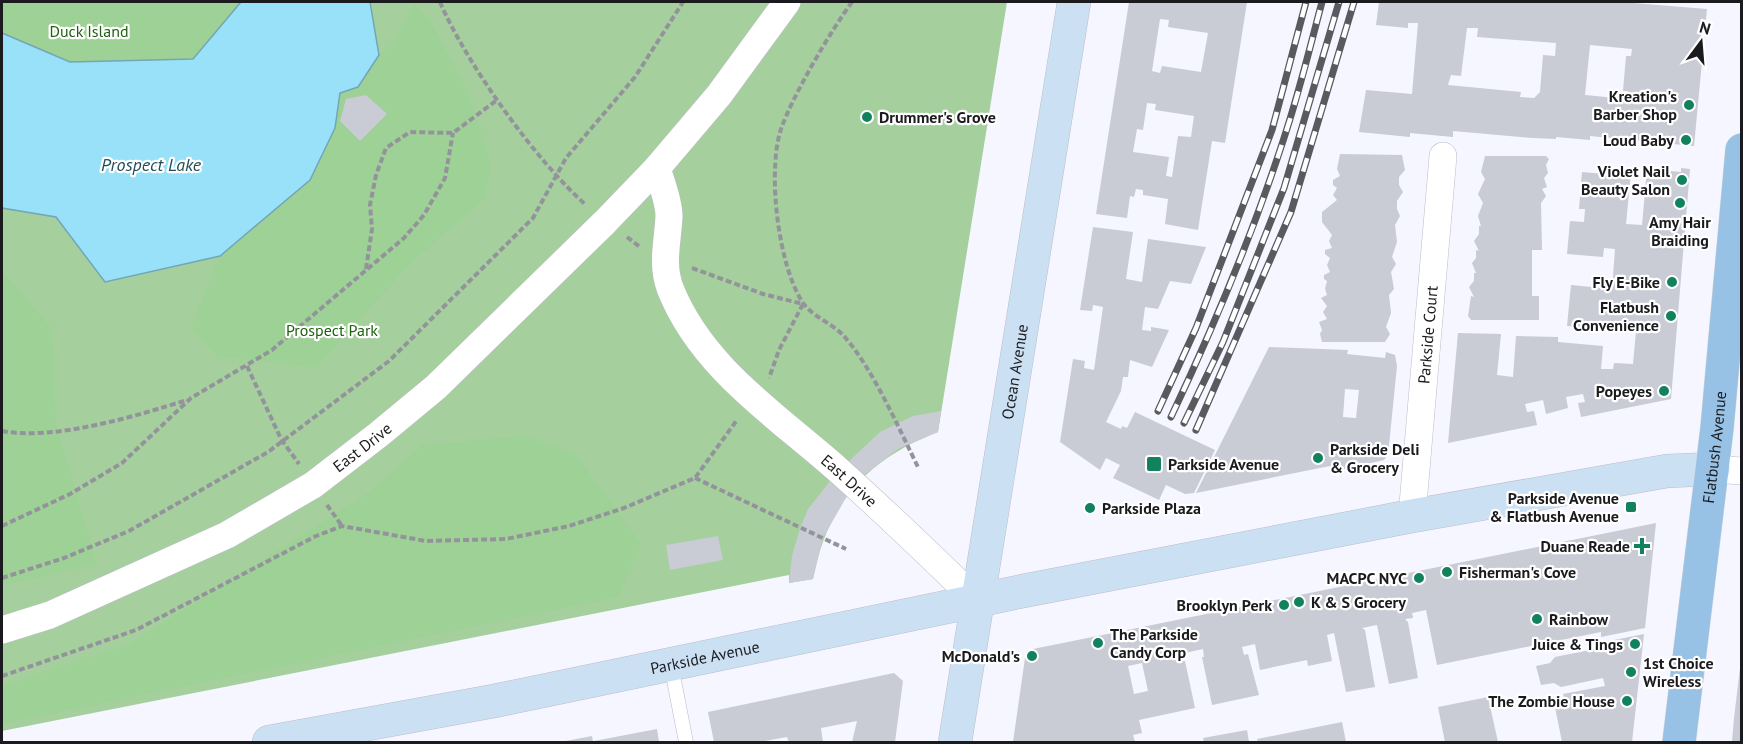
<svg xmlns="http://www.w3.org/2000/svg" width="1743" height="744" font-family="'PT Sans',sans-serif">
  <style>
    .green { fill: #a5d09d }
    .forest { fill: #9ed195 }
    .water { fill: #99e1f8; stroke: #73a6b7; stroke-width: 1.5 }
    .building { fill: #c9cbd5; fill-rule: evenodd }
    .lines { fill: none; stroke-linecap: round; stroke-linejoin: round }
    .lane-casing { stroke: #bcbdc7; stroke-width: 15 }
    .street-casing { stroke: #bcbdc7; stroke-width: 28 }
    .secondary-casing { stroke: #bcbdc7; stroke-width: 34 }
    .primary-casing { stroke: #d6d6d7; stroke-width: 34 }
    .path { stroke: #93949b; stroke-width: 4; stroke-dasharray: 6 3; stroke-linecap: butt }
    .lane { stroke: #fff; stroke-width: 14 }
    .street { stroke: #fff; stroke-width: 27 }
    .secondary { stroke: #cbe1f3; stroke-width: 33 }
    .primary { stroke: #97c2e6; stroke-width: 33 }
    .rail-casing { stroke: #595a5f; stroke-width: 7 }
    .rail { stroke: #fff; stroke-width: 4.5; stroke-dasharray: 14; stroke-linecap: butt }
    .poi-dot { fill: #12815e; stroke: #fff; stroke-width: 2 }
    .labels { text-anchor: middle; stroke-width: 4.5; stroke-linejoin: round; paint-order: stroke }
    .park-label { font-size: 16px; fill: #1f6111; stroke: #fff }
    .poi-label { font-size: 16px; font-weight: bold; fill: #1b1b1f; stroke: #fff; text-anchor: end }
    .street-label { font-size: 16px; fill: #1b1b1f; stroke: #fff }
    .water-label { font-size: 18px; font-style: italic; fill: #224d59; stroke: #fff }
  </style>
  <rect width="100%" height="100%" fill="#f5f6ff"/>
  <path class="green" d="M2,2H1007L938,432C867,459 827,504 813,579L789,583V575L2,731Z"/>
  <g class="forest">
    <polygon points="2,2 241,2 193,59 70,62 2,33"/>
    <polygon points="413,3 429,19 467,89 491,164 485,198 410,264 316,368 217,356 191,327 220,256 310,180 335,128 340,93 358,87 379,55 392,45"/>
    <polygon points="2,271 52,329 56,424 97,564 2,586"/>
    <polygon points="526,436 575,454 641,544 618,597 2,724 2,686 131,643 371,491 422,445"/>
  </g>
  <polygon class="water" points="241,2 370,2 379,55 358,87 340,93 335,128 310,180 220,256 105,282 56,217 2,208 2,33 70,62 193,59"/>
  <g class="building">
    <path d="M1129,2H1247L1225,143L1212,141L1198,230L1165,224L1168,199L1143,195V190L1136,189L1134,197L1130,196L1127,218L1096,214ZM1160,19L1169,20L1168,27L1208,33L1201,72L1162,66L1160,73L1152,71ZM1147,103L1156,104L1155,110L1194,116L1191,137L1178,136L1172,177L1166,176L1169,157L1133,152L1137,129L1143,130Z"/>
    <path d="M1379,2H1621L1707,9L1694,146L1590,136V140L1556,137V139L1533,138L1453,131V137L1410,133V137L1359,132L1366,90L1412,94L1418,23H1408V28L1376,25ZM1467,28H1478L1477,37L1556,43L1555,56L1543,55L1540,92L1534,98L1520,97L1521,92L1448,85L1451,75L1461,76ZM1590,45L1632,49L1631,56H1626L1623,91H1628L1627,99L1585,95Z"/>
    <polygon points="366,95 387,114 360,141 340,121 346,99"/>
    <polygon points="1340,154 1402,155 1405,170 1399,177 1399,185 1403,192 1397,201 1397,209 1400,216 1395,225 1397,242 1392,257 1396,264 1391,272 1394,289 1389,295 1391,313 1386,327 1390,334 1385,342 1322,342 1320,334 1322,330 1319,322 1327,319 1323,312 1327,306 1321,298 1327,295 1325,289 1327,281 1324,279 1324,275 1330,272 1327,265 1330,258 1325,254 1325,250 1332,248 1329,241 1332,235 1322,222 1322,212 1337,200 1333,195 1337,188 1333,185 1333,180 1340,176 1337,169"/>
    <polygon points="1485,156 1546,156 1549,159 1546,165 1548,173 1544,178 1547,187 1542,189 1546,196 1541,203 1542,250 1532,250 1532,296 1539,296 1539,320 1471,320 1468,316 1471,296 1474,297 1469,287 1474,281 1474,273 1476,273 1472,263 1476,258 1476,250 1479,251 1474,241 1479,234 1479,226 1481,226 1478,216 1483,203 1478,194 1485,179 1481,172"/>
    <polygon points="1681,168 1690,169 1671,399 1581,417 1578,403 1585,402 1583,394 1566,397 1568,408 1546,414 1543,400 1525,404 1527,412 1534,411 1537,425 1448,443 1458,333 1501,334 1497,375 1513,377 1516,336 1558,337 1558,342 1603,346 1601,369 1613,369 1614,363 1633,364 1636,331 1567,326 1571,285 1612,289 1615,249 1604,248 1603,257 1567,254 1570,221 1584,222 1585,209 1579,209 1582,172 1618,175 1618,171 1631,172 1626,224 1642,225 1647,169 1681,172"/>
    <polygon points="1093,227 1133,232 1126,279 1142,282 1148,239 1206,247 1191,284 1170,281 1158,309 1145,307 1142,330 1151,331 1151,327 1169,330 1152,367 1130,360 1128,377 1123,377 1121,391 1106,422 1121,429 1122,426 1127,428 1135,412 1215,450 1194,493 1185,494 1166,485 1159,500 1113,478 1120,465 1106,458 1100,470 1060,442 1073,359 1085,361 1084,368 1094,370 1103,307 1093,305 1092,311 1080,310"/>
    <path d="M1269,347L1348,350L1347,354L1385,358L1386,352L1395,355L1397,366L1388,455L1384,460L1344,469H1340V464L1196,493ZM1345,389L1359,390L1356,418L1343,417Z"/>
    <polygon points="941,411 938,432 898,449 863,476 848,462 880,432 913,416"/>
    <polygon points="831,480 848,494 823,538 813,579 789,583 792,556 800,528 808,509"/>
    <path d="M1656,523L1645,628L1601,637V632L1437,665L1426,610L1412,613L1413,618L1405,619L1408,622L1418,678L1389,684L1377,625L1362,628L1365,630L1375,687L1346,692L1334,633L1327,635L1332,661L1308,666L1307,660L1260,670L1255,644L1242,647L1244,655L1248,654L1259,695L1212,705L1202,657H1204L1203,649L1180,654L1182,661H1185L1195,708L1139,720L1142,733L1133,735L1135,742H1013L1025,658L1033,649ZM1142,663L1148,691L1134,694L1128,666Z"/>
    <polygon points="718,536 723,560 670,570 666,545"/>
    <polygon points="1644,634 1632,742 1562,742 1555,707 1566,705 1563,694 1605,686 1603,678 1561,687 1554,683 1541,685 1536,666 1550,663 1555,657 1595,649 1594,644"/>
    <polygon points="1740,668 1742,742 1732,742 1734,718"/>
    <polygon points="894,673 903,681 895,742 852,742 857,721 821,728 823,742 789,742 787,737 759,742 714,742 708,712"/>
    <polygon points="1488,697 1498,742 1445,742 1438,707"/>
    <polygon points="1342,722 1346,742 1258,742 1257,739"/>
    <polygon points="657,729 659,742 594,742 594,741"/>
    <polygon points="1247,730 1249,742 1204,742 1203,738"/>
    <polygon points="592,736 593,742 567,742 566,741"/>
  </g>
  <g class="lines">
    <defs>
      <polyline id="lane" points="671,665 686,742"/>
      <g id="street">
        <path id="s1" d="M657,168C661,182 669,201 669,216C668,241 661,263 670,288C701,367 776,415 837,469C885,512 931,556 976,600"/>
        <polyline points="1713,469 1742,471"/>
        <path id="s2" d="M1412,516L1443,156"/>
        <path id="s3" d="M2,630L50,615L227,535L313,485L378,435L436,387L605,222L657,168L719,95L787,2"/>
      </g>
      <g id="secondary">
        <path id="s4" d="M269,742L494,701L1023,591L1412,516L1667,471L1713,469"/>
        <path id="s5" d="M955,742L1074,2"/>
      </g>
      <g id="primary">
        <path id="s6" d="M1679,742L1717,428L1742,150"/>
      </g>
    </defs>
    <use href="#lane" class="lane-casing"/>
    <use href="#street" class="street-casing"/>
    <use href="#secondary" class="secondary-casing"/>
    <use href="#primary" class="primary-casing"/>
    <g class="path">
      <path d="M440,2C466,63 536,161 586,205"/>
      <path d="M852,2C830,32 793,95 781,129C767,171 778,266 803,303C812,316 831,323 842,334C872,366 899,429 919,469"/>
      <polyline points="627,237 640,247"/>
      <polyline points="692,268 763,294 803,304 779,350 769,378"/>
      <polyline points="366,269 372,229 370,205 376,175 386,148 410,132 453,133 497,100"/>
      <polyline points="247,366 281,439 299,464"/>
      <path d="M2,431C54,441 136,416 187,400"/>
      <polyline points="695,478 846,549"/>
      <polyline points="327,505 342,526"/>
      <polyline points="2,526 70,494 122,463 191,398 272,350 404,238 424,215 445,178 453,133"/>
      <polyline points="2,578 64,558 129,531 268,452 389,361 533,218 566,158 635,77 683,2"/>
      <polyline points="2,676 136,630 316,536 342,526 426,541 506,539 569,526 624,508 695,478 737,420"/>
    </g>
    <use href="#lane" class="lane"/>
    <use href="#street" class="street"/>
    <use href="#secondary" class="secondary"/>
    <use href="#primary" class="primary"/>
    <defs>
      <g id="rail">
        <polyline points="1158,411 1196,328 1272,130 1306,2"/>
        <path d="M1171,417C1214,326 1253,234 1284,138C1299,93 1310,47 1322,2"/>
        <polyline points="1184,423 1223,342 1284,188 1339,2"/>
        <polyline points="1196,430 1291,212 1354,2"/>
      </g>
    </defs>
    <use href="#rail" class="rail-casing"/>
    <use href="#rail" class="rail"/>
  </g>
  <g class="poi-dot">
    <circle cx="1689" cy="105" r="6"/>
    <circle cx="867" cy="117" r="6"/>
    <circle cx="1686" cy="140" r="6"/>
    <circle cx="1682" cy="180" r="6"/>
    <circle cx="1680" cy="203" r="6"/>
    <circle cx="1672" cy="282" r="6"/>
    <circle cx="1671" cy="316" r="6"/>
    <circle cx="1664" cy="391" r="6"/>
    <circle cx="1318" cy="458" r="6"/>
    <rect x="1146" y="456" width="16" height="16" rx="3"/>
    <rect x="1625" y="501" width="12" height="12" rx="3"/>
    <circle cx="1090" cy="508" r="6"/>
    <path d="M1639 537h6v6h6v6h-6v6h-6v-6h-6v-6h6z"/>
    <circle cx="1447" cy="572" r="6"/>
    <circle cx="1419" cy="578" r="6"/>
    <circle cx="1299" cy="602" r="6"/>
    <circle cx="1284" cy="605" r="6"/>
    <circle cx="1537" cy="619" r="6"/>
    <circle cx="1098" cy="643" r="6"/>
    <circle cx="1635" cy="644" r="6"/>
    <circle cx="1032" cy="656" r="6"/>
    <circle cx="1631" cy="672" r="6"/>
    <circle cx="1627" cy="701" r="6"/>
  </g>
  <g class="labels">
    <g class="park-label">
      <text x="89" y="37">Duck Island</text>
      <text x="332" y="336">Prospect Park</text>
    </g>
    <g class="poi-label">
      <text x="1677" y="102">Kreation's<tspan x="1677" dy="18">Barber Shop</tspan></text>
      <text x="879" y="123" text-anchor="start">Drummer's Grove</text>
      <text x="1674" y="146">Loud Baby</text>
      <text x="1670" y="177">Violet Nail<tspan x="1670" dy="18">Beauty Salon</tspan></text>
      <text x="1680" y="228" text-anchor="middle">Amy Hair<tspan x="1680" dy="18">Braiding</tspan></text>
      <text x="1660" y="288">Fly E-Bike</text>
      <text x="1659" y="313">Flatbush<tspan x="1659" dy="18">Convenience</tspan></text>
      <text x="1652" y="397">Popeyes</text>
      <text x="1330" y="455" text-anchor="start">Parkside Deli<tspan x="1330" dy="18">&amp; Grocery</tspan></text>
      <text x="1168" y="470" text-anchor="start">Parkside Avenue</text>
      <text x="1619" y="504">Parkside Avenue<tspan x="1619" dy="18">&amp; Flatbush Avenue</tspan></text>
      <text x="1102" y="514" text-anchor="start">Parkside Plaza</text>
      <text x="1630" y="552">Duane Reade</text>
      <text x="1459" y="578" text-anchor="start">Fisherman's Cove</text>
      <text x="1407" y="584">MACPC NYC</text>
      <text x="1311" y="608" text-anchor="start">K &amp; S Grocery</text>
      <text x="1272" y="611">Brooklyn Perk</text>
      <text x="1549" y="625" text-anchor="start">Rainbow</text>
      <text x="1110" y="640" text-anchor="start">The Parkside<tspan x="1110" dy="18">Candy Corp</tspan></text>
      <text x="1623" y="650">Juice &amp; Tings</text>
      <text x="1020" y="662">McDonald's</text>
      <text x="1643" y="669" text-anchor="start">1st Choice<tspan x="1643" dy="18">Wireless</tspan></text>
      <text x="1615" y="707">The Zombie House</text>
    </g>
    <g class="street-label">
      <text dy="6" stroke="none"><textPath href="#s2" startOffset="182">Parkside Court</textPath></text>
      <text dy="6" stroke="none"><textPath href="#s5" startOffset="375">Ocean Avenue</textPath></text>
      <text dy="6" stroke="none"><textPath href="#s3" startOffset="406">East Drive</textPath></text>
      <text dy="6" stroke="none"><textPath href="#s6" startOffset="297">Flatbush Avenue</textPath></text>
      <text dy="6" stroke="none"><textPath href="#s1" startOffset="388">East Drive</textPath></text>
      <text dy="6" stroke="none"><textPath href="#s4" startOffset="444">Parkside Avenue</textPath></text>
    </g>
    <g class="water-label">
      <text x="151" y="171">Prospect Lake</text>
    </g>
  </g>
  <rect width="1743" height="744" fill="none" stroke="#1b1b1f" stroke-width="6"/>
  <g transform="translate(1701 42) rotate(16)" stroke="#ffffff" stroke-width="4.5" paint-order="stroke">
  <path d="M0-4.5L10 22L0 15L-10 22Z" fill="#1b1b1f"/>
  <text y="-9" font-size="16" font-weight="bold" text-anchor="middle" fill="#1b1b1f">N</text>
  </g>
</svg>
